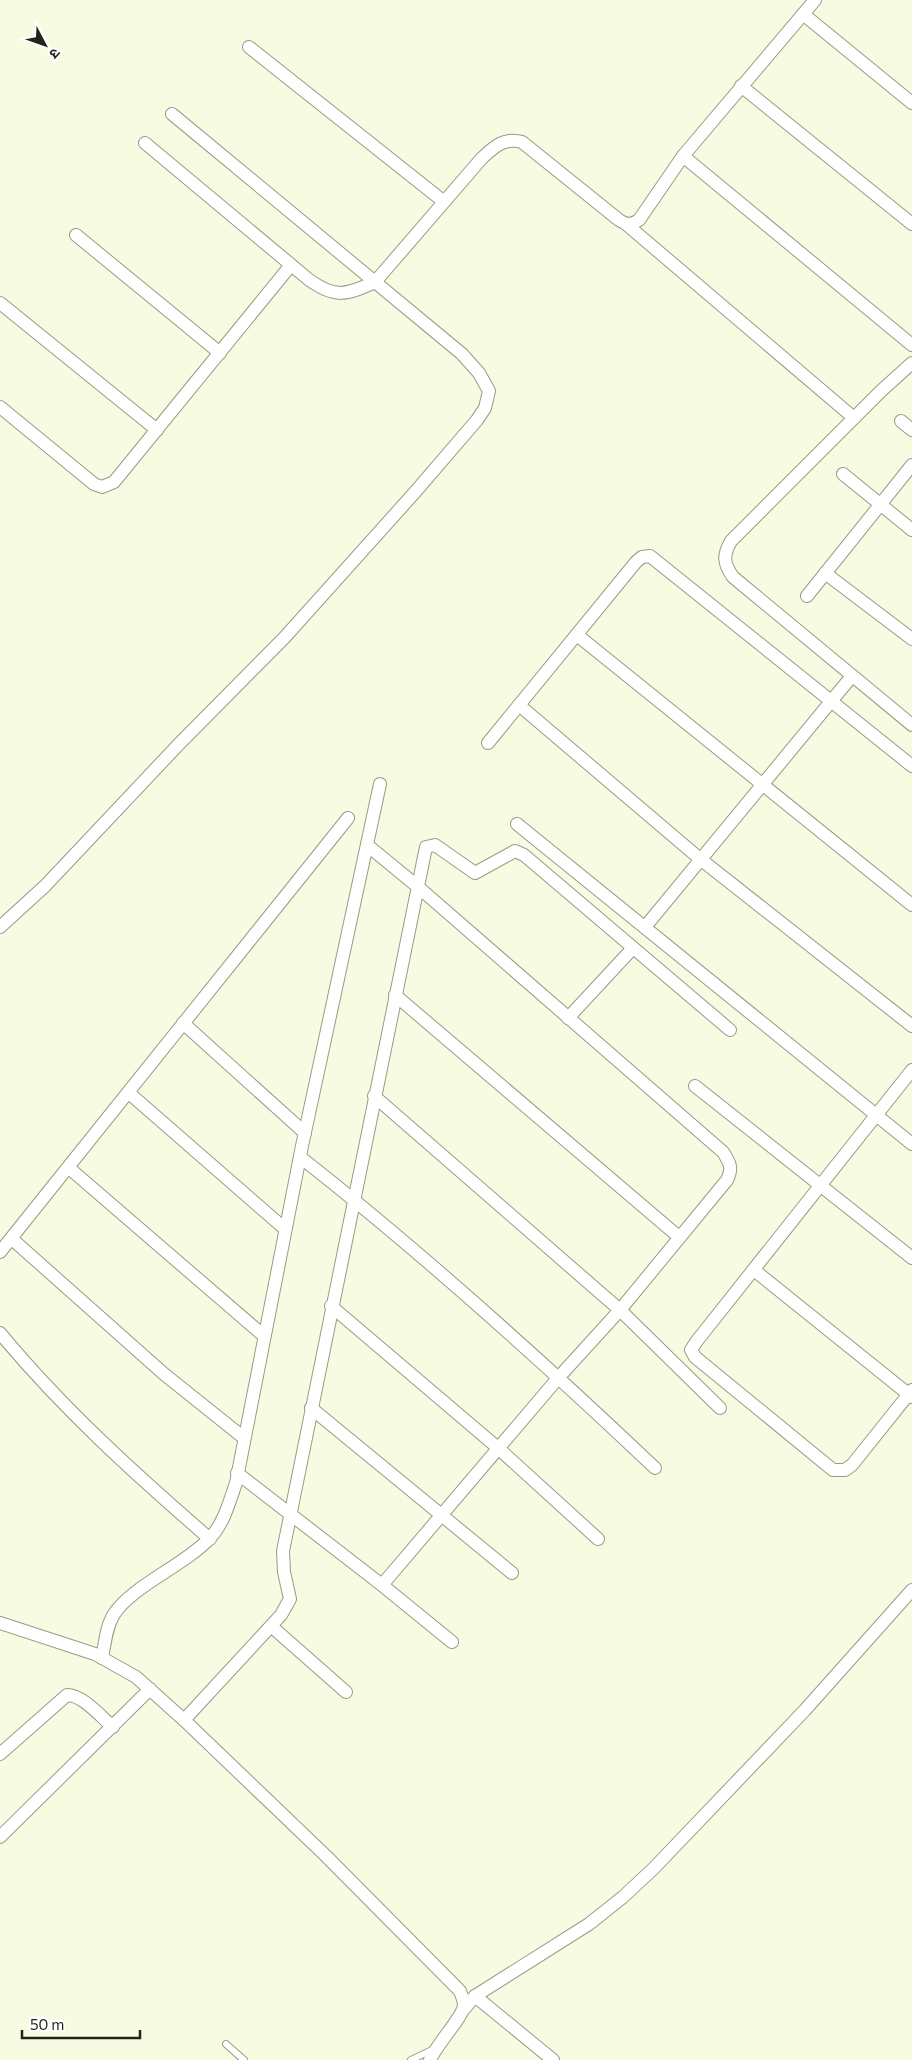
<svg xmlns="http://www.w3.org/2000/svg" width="912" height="2060" font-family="Commissioner,'Noto Sans Devanagari',sans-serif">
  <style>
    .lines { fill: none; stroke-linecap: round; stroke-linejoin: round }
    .lane-casing { stroke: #979c84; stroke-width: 8 }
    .street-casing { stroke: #979c84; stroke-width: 14 }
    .lane { stroke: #fff; stroke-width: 6 }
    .street { stroke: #fff; stroke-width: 12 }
  </style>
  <rect width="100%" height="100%" fill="#f6fbe1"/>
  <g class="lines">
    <defs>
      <g id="lane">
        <polyline points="226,2044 244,2060"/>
        <polyline points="411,2060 434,2049"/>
      </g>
      <g id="street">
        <polyline points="803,14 912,103"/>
        <polyline points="249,47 443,201"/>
        <polyline points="741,86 912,224"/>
        <path d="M145,143L308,279C335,299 346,295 375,282L482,158C494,147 504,137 522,142L619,220C627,225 631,225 639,220L683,156L815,0"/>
        <polyline points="683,156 912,345"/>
        <polyline points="626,224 854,418"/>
        <polyline points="76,235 220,353"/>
        <polyline points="0,303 157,430"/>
        <path d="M912,363L881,391L731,541C723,555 723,563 733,577L912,725"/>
        <polyline points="0,407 94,484 102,487 114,482 291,265"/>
        <polyline points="901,421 912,430"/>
        <polyline points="843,474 912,530"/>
        <polyline points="825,573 912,639"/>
        <polyline points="807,596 912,465"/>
        <polyline points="577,635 912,905"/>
        <polyline points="519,705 699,858 912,1026"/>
        <polyline points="488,743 636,562 642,557 650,556 912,766"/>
        <polyline points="517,824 912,1144"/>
        <path d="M367,845L417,886L723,1152C730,1163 733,1168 727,1180L620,1310L559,1377L382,1585"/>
        <polyline points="0,927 45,886 179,744 285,637 416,491 477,420 485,408 489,391 479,373 462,354 172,114"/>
        <polyline points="645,927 852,676"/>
        <polyline points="395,995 679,1237"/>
        <polyline points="568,1018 633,948"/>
        <polyline points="183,1023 305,1133"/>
        <polyline points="912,1070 696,1342 691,1350 695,1357 833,1470 845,1470 852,1465 912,1390"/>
        <polyline points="695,1086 912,1258"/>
        <polyline points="129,1093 285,1229"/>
        <polyline points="374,1096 620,1310 720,1408"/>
        <path d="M300,1157C424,1254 541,1360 655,1468"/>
        <polyline points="69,1168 264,1336"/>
        <polyline points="12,1239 164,1374 244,1438"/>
        <polyline points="0,1252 348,818"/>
        <polyline points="754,1270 912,1397"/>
        <polyline points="331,1306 498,1448 598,1539"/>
        <path d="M0,1333C63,1409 135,1474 210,1539"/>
        <polyline points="311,1408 512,1573"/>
        <polyline points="237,1473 382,1585 452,1642"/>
        <path d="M0,1623L95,1654L136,1677L184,1720L326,1856L460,1991C462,1996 464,2001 464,2006C462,2018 436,2045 430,2060"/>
        <polyline points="271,1626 346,1692"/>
        <path d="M102,1658C105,1643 106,1627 114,1614C132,1586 185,1565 210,1538C224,1523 229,1503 236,1483L302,1146L380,784"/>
        <polyline points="184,1720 281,1615 290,1599 284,1572 283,1551 426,847 435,845 475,873 515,851 524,855 730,1030"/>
        <path d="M0,1754L67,1695C83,1695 101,1717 113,1727"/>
        <polyline points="0,1837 150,1689"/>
        <polyline points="475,1996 553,2060"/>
        <polyline points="464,2009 475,1996 589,1924 623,1897 654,1868 805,1710 912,1590"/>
      </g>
    </defs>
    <use href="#lane" class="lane-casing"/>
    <use href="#street" class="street-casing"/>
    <use href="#lane" class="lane"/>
    <use href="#street" class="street"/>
  </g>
  <g transform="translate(45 45) rotate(131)" stroke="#ffffff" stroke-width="4" paint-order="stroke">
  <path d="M0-4L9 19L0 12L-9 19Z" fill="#22241b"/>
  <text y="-8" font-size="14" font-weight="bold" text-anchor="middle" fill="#22241b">उ</text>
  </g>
  <path d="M22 2030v8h118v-8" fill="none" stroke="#22241b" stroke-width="2.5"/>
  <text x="30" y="2030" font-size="15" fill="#22241b" stroke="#ffffff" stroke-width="4" paint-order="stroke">50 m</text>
</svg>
